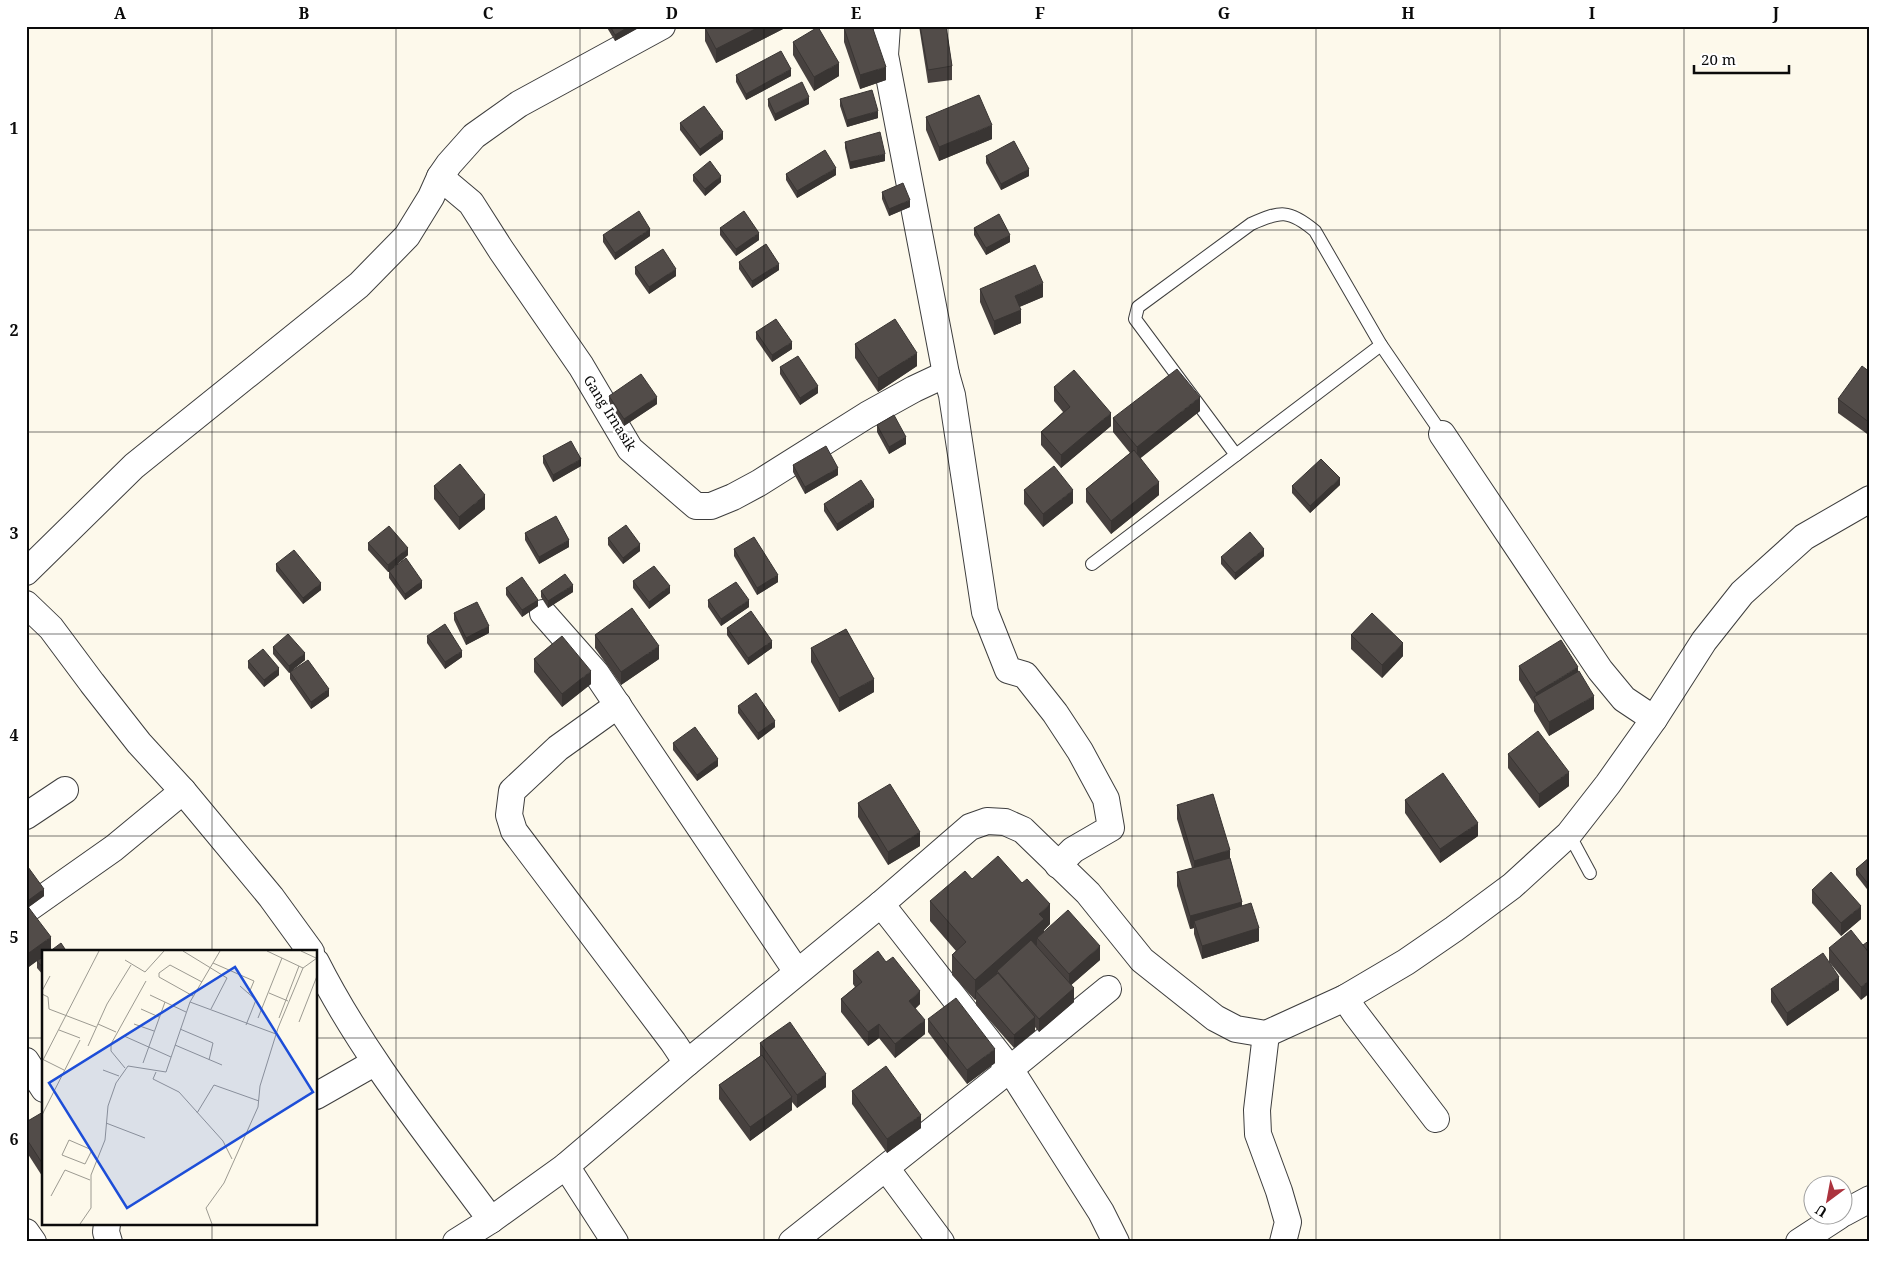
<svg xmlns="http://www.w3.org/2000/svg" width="1896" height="1268" font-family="'Noto Serif',serif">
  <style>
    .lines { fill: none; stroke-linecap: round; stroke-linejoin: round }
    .service-casing { stroke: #3e3e3e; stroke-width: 14 }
    .minor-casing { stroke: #3e3e3e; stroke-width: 28 }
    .service { stroke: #fff; stroke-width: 12 }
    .minor { stroke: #fff; stroke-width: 26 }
    .wall { fill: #47413f }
    .shaded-wall { fill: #393533 }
    .building { fill: #524c49; stroke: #393533 }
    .grid { fill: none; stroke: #0b0b0b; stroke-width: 1; stroke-opacity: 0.55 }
    .labels { text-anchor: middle; stroke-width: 5; stroke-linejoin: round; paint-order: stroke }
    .street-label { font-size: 14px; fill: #0b0b0b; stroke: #fff }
    .inset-road { fill: none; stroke: #9c9a91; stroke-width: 1 }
    .view { fill: #1d4ed8; fill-opacity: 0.15; stroke: #1d4ed8; stroke-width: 2.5 }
    .inset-edge { fill: none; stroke: #0b0b0b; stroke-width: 2.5 }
    .neatline { fill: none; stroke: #0b0b0b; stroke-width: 2 }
    .grid-label { font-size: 16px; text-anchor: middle; font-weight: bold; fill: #0b0b0b }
  </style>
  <rect width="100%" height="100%" fill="#fdf9eb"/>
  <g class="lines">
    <defs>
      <g id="service">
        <path d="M1236,455L1135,319L1138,307L1251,224C1280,211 1289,209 1315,231L1381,345L1442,434"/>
        <polyline points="1092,564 1381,345"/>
        <polyline points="1569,834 1590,873"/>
      </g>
      <g id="minor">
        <polyline points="887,26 885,55 946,374 952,395 985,612 1008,670 1025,675 1055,713 1080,751 1106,799 1111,828 1073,850 1058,865"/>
        <polyline points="440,177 471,203 501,250 581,366 630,449 696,506 711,506 733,497 759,483 867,415 914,389 946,374"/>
        <polyline points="1442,434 1600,670 1624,699 1654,719"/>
        <polyline points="26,572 134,466 359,285 407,236 431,197 440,177 449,164 474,136 519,104 662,26"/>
        <polyline points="26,604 51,628 92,683 139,743 183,791 271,897 311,952"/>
        <polyline points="543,613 596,673 797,972"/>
        <polyline points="618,705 558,748 512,791 509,815 514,831 673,1042 687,1063"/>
        <polyline points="26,816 65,790"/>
        <polyline points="881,904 1010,1069 1101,1212 1116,1242"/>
        <polyline points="26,910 114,848 183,791"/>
        <path d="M316,962C363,1055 430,1137 491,1220"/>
        <polyline points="1345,998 1355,1013 1436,1119"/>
        <polyline points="1266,1034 1257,1110 1258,1134 1279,1191 1288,1222 1283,1242"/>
        <polyline points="26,1061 44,1089"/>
        <polyline points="316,1096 367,1067"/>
        <polyline points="566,1166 615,1242"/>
        <polyline points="886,1168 941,1242"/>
        <polyline points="1844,1213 1870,1199"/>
        <polyline points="107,1224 106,1232 109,1242"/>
        <polyline points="26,1232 33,1242"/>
        <polyline points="456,1242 491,1220 566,1166 687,1063 881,904 970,827 987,821 1005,822 1023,830 1088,893 1142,960 1215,1018 1236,1029 1266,1034 1345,998 1406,962 1454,929 1512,886 1569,834 1608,784 1654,719 1704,641 1742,593 1804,537 1870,499"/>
        <polyline points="792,1242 1010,1069 1108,989"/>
        <polyline points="1799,1242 1839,1216"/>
      </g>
    </defs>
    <use href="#service" class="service-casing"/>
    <use href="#minor" class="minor-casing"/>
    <use href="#service" class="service"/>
    <use href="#minor" class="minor"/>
  </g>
  <g class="wall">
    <polygon points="606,26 642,26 615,41"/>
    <polygon points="783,26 783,29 716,63 705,41 705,28"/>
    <polygon points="919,26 946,26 952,66 952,80 928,83"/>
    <polygon points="844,28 886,80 860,89 844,42"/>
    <polygon points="793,42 839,76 814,91 793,55"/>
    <polygon points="736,75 791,76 746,100 736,82"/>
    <polygon points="768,99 809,104 775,121 768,106"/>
    <polygon points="840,99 878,118 847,127 840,106"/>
    <polygon points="926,117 992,139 939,161 926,130"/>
    <polygon points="680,123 723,139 700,156 680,130"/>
    <polygon points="845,142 885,161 850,169 845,148"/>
    <polygon points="986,156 1029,176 1001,190 986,163"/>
    <polygon points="786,174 836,175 797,198 786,180"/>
    <polygon points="693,175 721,182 705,196 693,181"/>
    <polygon points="882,192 910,207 889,216 882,199"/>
    <polygon points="720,228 759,240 736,256 720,235"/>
    <polygon points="974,228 1010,242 986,255 974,235"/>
    <polygon points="603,235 650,236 615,260 603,242"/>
    <polygon points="739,262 779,270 752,288 739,269"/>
    <polygon points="635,267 676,276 649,294 635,274"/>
    <polygon points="980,289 1043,297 1019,307 1021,323 994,335 980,302"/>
    <polygon points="756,332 792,349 772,362 756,339"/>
    <polygon points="855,344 917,366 878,392 855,358"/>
    <polygon points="780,367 818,393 800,405 780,374"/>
    <polygon points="1870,372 1870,436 1838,413 1838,399"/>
    <polygon points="1054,387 1111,426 1061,468 1041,445 1041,432 1063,412 1054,401"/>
    <polygon points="609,396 657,404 624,426 609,403"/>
    <polygon points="1200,411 1140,458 1159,495 1111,534 1086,502 1086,489 1130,453 1113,432 1113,418"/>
    <polygon points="877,425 906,444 889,454 877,432"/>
    <polygon points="543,456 581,466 553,482 543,463"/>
    <polygon points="793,465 838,475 805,494 793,472"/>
    <polygon points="1340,485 1310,513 1292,493 1292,486"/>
    <polygon points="434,486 485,509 459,530 434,499"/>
    <polygon points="1024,490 1073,503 1043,527 1024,504"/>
    <polygon points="824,504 874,507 837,531 824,511"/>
    <polygon points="525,533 569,547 539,564 525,540"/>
    <polygon points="608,538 640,551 623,564 608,545"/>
    <polygon points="368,543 408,555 394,567 422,588 405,600 389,578 389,572 388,572 368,550"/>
    <polygon points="734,549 778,582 757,595 734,556"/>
    <polygon points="1264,556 1235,580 1221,564 1221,557"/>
    <polygon points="276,564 321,590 303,604 276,571"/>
    <polygon points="633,581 670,593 649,609 633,588"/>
    <polygon points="506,588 538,606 522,617 506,595"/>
    <polygon points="541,591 573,592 548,608 541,597"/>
    <polygon points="708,600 749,607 721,626 708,607"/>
    <polygon points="454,613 489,633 466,645 454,620"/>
    <polygon points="727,628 772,648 748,665 727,635"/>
    <polygon points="595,635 659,659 621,685 595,648"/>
    <polygon points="1351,635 1403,656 1382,678 1351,649"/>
    <polygon points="427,636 462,657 445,669 427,643"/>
    <polygon points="273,647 305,660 292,670 329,696 311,709 290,679 290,672 289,673 273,654"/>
    <polygon points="811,648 874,692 839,712 811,662"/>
    <polygon points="534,659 591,684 562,707 534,672"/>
    <polygon points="248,661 279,675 264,687 248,668"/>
    <polygon points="1519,666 1594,709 1549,736 1534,711 1534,704 1519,680"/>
    <polygon points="738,706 775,727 758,740 738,713"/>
    <polygon points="673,743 718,766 697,781 673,750"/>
    <polygon points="1508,754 1569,786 1539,808 1508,768"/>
    <polygon points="1405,800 1478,836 1440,863 1405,813"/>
    <polygon points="858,803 920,846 888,865 858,817"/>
    <polygon points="1177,805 1230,858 1242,906 1259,941 1202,959 1194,934 1194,928 1190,929 1177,886 1177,872 1192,868 1177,819"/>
    <polygon points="1870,857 1870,893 1856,875 1856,869"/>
    <polygon points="26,869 44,896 29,907 51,951 67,952 44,952 44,976 37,968 37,961 42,957 26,969"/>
    <polygon points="972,879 1050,924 1044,930 1044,932 1100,960 1071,985 1074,1002 1039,1032 1035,1027 1035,1031 1014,1048 976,1005 976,999 975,1000 952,975 952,955 956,951 930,921 930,901"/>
    <polygon points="1812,890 1861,919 1841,936 1812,903"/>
    <polygon points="1863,945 1861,1000 1829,962 1829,948"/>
    <polygon points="853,971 920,1004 915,1009 925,1034 895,1058 879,1038 868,1046 841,1012 841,999 855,987 853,984"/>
    <polygon points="1771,989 1839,990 1787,1026 1771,1002"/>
    <polygon points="928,1019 995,1063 967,1084 928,1032"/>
    <polygon points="760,1043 826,1087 797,1108 792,1102 792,1110 750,1141 719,1099 719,1085 760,1056"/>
    <polygon points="852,1091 921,1128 887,1153 852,1104"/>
    <polygon points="44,1113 44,1179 26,1151 26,1122"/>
  </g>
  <g class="shaded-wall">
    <polygon points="630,26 642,26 615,41 615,35"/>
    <polygon points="761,26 783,26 783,29 716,63 716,49"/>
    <polygon points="839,63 839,76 814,91 814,77"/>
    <polygon points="886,67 886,80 860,89 860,75"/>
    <polygon points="791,69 791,76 746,100 746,94"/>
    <polygon points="809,97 809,104 775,121 775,114"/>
    <polygon points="878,111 878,118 847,127 847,120"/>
    <polygon points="992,125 992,139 939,161 939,147"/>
    <polygon points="723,132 723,139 700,156 700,149"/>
    <polygon points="885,154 885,161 850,169 850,162"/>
    <polygon points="836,168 836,175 797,198 797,191"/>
    <polygon points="1029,169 1029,176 1001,190 1001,184"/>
    <polygon points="721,176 721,182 705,196 705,189"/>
    <polygon points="910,200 910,207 889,216 889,209"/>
    <polygon points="650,229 650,236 615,260 615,253"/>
    <polygon points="759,233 759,240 736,256 736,249"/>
    <polygon points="1010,235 1010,242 986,255 986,248"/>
    <polygon points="779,264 779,270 752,288 752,281"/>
    <polygon points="676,269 676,276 649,294 649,287"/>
    <polygon points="1043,283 1043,297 1015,309 1015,296"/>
    <polygon points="1021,310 1021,323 994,335 994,321"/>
    <polygon points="792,342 792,349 772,362 772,355"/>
    <polygon points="917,353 917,366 878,392 878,378"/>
    <polygon points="818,386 818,393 800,405 800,398"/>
    <polygon points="657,397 657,404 624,426 624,419"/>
    <polygon points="1200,397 1200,411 1137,461 1137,447"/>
    <polygon points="1111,413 1111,426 1061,468 1061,455"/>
    <polygon points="906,437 906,444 889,454 889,447"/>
    <polygon points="581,459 581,466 553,482 553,475"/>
    <polygon points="838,468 838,475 805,494 805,487"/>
    <polygon points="1340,478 1340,485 1310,513 1310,506"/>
    <polygon points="1159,482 1159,495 1111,534 1111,521"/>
    <polygon points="1073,490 1073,503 1043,527 1043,514"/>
    <polygon points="485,495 485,509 459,530 459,517"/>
    <polygon points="874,500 874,507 837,531 837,524"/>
    <polygon points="569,540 569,547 539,564 539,557"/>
    <polygon points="640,544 640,551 623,564 623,558"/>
    <polygon points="408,548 408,555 388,572 388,565"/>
    <polygon points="1264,549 1264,556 1235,580 1235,573"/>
    <polygon points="778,575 778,582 757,595 757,588"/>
    <polygon points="422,581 422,588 405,600 405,594"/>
    <polygon points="321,583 321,590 303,604 303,598"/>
    <polygon points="573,585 573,592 548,608 548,601"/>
    <polygon points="670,586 670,593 649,609 649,602"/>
    <polygon points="538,600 538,606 522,617 522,610"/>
    <polygon points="749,600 749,607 721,626 721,619"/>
    <polygon points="489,626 489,633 466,645 466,638"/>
    <polygon points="772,641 772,648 748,665 748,658"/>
    <polygon points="1403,643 1403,656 1382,678 1382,665"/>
    <polygon points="659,646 659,659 621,685 621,672"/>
    <polygon points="462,651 462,657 445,669 445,662"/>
    <polygon points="305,653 305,660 289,673 289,666"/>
    <polygon points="1578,667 1578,680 1536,700 1536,693"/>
    <polygon points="279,668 279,675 264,687 264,680"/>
    <polygon points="591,671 591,684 562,707 562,694"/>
    <polygon points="874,679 874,692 839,712 839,698"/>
    <polygon points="329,689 329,696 311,709 311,702"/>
    <polygon points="1594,696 1594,709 1549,736 1549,722"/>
    <polygon points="775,721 775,727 758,740 758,733"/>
    <polygon points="718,759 718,766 697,781 697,775"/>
    <polygon points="1569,772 1569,786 1539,808 1539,794"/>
    <polygon points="1478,823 1478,836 1440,863 1440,849"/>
    <polygon points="920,832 920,846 888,865 888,852"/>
    <polygon points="1230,850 1230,864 1194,875 1194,861"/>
    <polygon points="44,889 44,896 26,909 26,902"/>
    <polygon points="1242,902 1242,916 1194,921 1194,928 1190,929 1190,916"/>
    <polygon points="1050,904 1050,924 1044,930 1044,939 1037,938 1037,945 1002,976 997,971 997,980 976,991 976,999 975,1000 975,980 1039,914"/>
    <polygon points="1861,906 1861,919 1841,936 1841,923"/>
    <polygon points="1259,928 1259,941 1202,959 1202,946"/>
    <polygon points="51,937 51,951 50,952 44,952 44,956 26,969 26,955"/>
    <polygon points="1100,946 1100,960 1069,987 1069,974"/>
    <polygon points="1839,977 1839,990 1787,1026 1787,1013"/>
    <polygon points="1870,980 1870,993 1861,1000 1861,987"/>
    <polygon points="1074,988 1074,1002 1039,1032 1039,1019"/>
    <polygon points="920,991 920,1004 909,1014 909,1001"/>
    <polygon points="1035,1017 1035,1031 1014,1048 1014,1035"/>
    <polygon points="925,1020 925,1034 895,1058 895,1044"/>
    <polygon points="879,1024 879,1038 868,1046 868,1032"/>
    <polygon points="995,1049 995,1063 967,1084 967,1070"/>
    <polygon points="826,1074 826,1087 797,1108 797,1095"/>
    <polygon points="792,1097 792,1110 750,1141 750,1127"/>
    <polygon points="921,1115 921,1128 887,1153 887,1139"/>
  </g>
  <g class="building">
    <polygon points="610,26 630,26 615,35"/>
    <polygon points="708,26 761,26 716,49 705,28"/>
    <polygon points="850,26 872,26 886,67 860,75 844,28"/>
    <polygon points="920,26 946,26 952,66 928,70"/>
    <polygon points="818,27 839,63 814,77 793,42"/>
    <polygon points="781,51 791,69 746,94 736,75"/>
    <polygon points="802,82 809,97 775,114 768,99"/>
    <polygon points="872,90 878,111 847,120 840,99"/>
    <polygon points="979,95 992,125 939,147 926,117"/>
    <polygon points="704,106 723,132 700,149 680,123"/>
    <polygon points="880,132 885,154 850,162 845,142"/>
    <polygon points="1014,141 1029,169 1001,184 986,156"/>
    <polygon points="825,150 836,168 797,191 786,174"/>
    <polygon points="710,161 721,176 705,189 693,175"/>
    <polygon points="903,183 910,200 889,209 882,192"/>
    <polygon points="639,211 650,229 615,253 603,235"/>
    <polygon points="744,211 759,233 736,249 720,228"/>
    <polygon points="999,214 1010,235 986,248 974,228"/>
    <polygon points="766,244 779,264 752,281 739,262"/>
    <polygon points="663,249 676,269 649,287 635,267"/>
    <polygon points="1035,265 1043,283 1015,296 1021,310 994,321 980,289"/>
    <polygon points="776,319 792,342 772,355 756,332"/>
    <polygon points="895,319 917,353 878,378 855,344"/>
    <polygon points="798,356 818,386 800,398 780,367"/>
    <polygon points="1862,366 1870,372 1870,423 1838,399"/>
    <polygon points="1177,369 1200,397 1137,447 1113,418"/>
    <polygon points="1074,370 1111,413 1061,455 1041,432 1070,407 1054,387"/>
    <polygon points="641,374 657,397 624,419 609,396"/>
    <polygon points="894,415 906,437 889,447 877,425"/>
    <polygon points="571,441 581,459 553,475 543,456"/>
    <polygon points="826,446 838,468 805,487 793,465"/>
    <polygon points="1134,450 1159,482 1111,521 1086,489"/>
    <polygon points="1321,459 1340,478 1310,506 1292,486"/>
    <polygon points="460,464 485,495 459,517 434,486"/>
    <polygon points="1054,466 1073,490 1043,514 1024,490"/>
    <polygon points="861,480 874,500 837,524 824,504"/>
    <polygon points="556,516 569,540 539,557 525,533"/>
    <polygon points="626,525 640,544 623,558 608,538"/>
    <polygon points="389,526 408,548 388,565 368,543"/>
    <polygon points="1250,532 1264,549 1235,573 1221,557"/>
    <polygon points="754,537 778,575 757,588 734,549"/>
    <polygon points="294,550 321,583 303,598 276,564"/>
    <polygon points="406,558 422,581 405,594 389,571"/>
    <polygon points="654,566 670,586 649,602 633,581"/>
    <polygon points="565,574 573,585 548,601 541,591"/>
    <polygon points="522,577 538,600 522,610 506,588"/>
    <polygon points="736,582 749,600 721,619 708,600"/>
    <polygon points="477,602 489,626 466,638 454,613"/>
    <polygon points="632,608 659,646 621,672 595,635"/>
    <polygon points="751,611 772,641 748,658 727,628"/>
    <polygon points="1372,613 1403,643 1382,665 1351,635"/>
    <polygon points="445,624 462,651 445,662 427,636"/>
    <polygon points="846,629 874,679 839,698 811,648"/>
    <polygon points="288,634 305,653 289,666 273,647"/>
    <polygon points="562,636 591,671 562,694 534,659"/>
    <polygon points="1561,640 1578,667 1536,693 1519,666"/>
    <polygon points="263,649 279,668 264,680 248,661"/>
    <polygon points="308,660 329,689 311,702 290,672"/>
    <polygon points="1579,671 1594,696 1549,722 1534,697"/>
    <polygon points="756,693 775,721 758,733 738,706"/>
    <polygon points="695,727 718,759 697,775 673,743"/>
    <polygon points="1538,731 1569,772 1539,794 1508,754"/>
    <polygon points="1443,773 1478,823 1440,849 1405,800"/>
    <polygon points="890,784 920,832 888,852 858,803"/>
    <polygon points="1213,794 1230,850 1194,861 1177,805"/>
    <polygon points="998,856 1022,883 1027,879 1050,904 1039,914 1044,919 975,980 952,955 966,942 930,901 965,871 972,879"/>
    <polygon points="1870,857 1870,886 1856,869"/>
    <polygon points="1230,858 1242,902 1190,916 1177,872"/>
    <polygon points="28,867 44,889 26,902 26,869"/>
    <polygon points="1831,872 1861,906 1841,923 1812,890"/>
    <polygon points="1251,903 1259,928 1202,946 1194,921"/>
    <polygon points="26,904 51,937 26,955"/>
    <polygon points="1068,910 1100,946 1069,974 1037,938"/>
    <polygon points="1851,930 1870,954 1870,980 1861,987 1829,948"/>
    <polygon points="1031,940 1074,988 1039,1019 997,971"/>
    <polygon points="1870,940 1870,954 1863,945"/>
    <polygon points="61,943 67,952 49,952"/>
    <polygon points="878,951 886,962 893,957 920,991 909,1001 925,1020 895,1044 879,1024 868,1032 841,999 862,982 853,971"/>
    <polygon points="1823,953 1839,977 1787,1013 1771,989"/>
    <polygon points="44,956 44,969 37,961"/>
    <polygon points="998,973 1035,1017 1014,1035 976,991"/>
    <polygon points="956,998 995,1049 967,1070 928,1019"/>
    <polygon points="790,1022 826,1074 797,1095 760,1043"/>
    <polygon points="762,1055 792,1097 750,1127 719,1085"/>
    <polygon points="886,1066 921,1115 887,1139 852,1091"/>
    <polygon points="43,1112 44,1113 44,1166 26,1138 26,1122"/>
  </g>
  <path class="grid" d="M212,26V952M396,26V1242M580,26V1242M764,26V1242M948,26V1242M1132,26V1242M1316,26V1242M1500,26V1242M1684,26V1242M26,230H1870M26,432H1870M26,634H1870M26,836H1870M26,1038H44M316,1038H1870M212,1224V1242"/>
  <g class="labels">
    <g class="street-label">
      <text transform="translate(610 413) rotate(58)" y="5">Gang Irnasik</text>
    </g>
  </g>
  <g transform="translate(42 950)">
    <rect width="275" height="275" fill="#fdf9eb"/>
    <path class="inset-road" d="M141,1L185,28L169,59M225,1L261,18L275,8M259,1L274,8M83,10L103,22L122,1M171,13L212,31L207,43M198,36L214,50L204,75M0,41L8,26M227,43L246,51M0,44L6,47L7,59L54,77M108,45L144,62M151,46L117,27V23L128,15L160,32M148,52L234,84M99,59L117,67M216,68L240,8M237,68L257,16M257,72L275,26M56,74L74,82M92,74L112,81M138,79L171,93L167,110M17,80L38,88M82,86L129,107M133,95L180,115M46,96L65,54L89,15M0,109L22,120M1,110L57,1M101,113L123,52M83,118L69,101V94L104,31M61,120L77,126M114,122L111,129L137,142L181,191L190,209M155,163L172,135L217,151M0,165L38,90M64,173L103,188M27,190L50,200L43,214L20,205ZM9,246L23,220L48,230M38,274L49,258V225L63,190L66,156L74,133L86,116L124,122L148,52L178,1M170,274L164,258L182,233L216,157L218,136L236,78L261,18"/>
    <path class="view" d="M193,17L271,142L85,258L7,133Z"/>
    <rect width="275" height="275" class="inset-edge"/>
  </g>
  <rect width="1896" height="1268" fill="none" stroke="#ffffff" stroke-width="55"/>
  <g transform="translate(1828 1200) rotate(212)"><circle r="24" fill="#ffffff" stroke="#9d9d9d"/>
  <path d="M0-4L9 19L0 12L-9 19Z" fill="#ab333e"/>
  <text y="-8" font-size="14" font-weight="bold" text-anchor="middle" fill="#0b0b0b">U</text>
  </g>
  <path d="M1694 65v8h95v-8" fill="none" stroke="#0b0b0b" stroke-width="2.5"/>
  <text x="1701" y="65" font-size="15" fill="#0b0b0b" stroke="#ffffff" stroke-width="4" paint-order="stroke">20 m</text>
  <rect x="28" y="28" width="1840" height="1212" class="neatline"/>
  <g class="grid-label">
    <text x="120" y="19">A</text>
    <text x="304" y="19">B</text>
    <text x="488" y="19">C</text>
    <text x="672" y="19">D</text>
    <text x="856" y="19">E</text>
    <text x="1040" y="19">F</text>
    <text x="1224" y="19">G</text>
    <text x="1408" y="19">H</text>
    <text x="1592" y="19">I</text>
    <text x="1776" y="19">J</text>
    <text x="14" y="134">1</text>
    <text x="14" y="336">2</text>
    <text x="14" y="539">3</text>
    <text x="14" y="741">4</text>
    <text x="14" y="943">5</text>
    <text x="14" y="1145">6</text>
  </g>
</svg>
